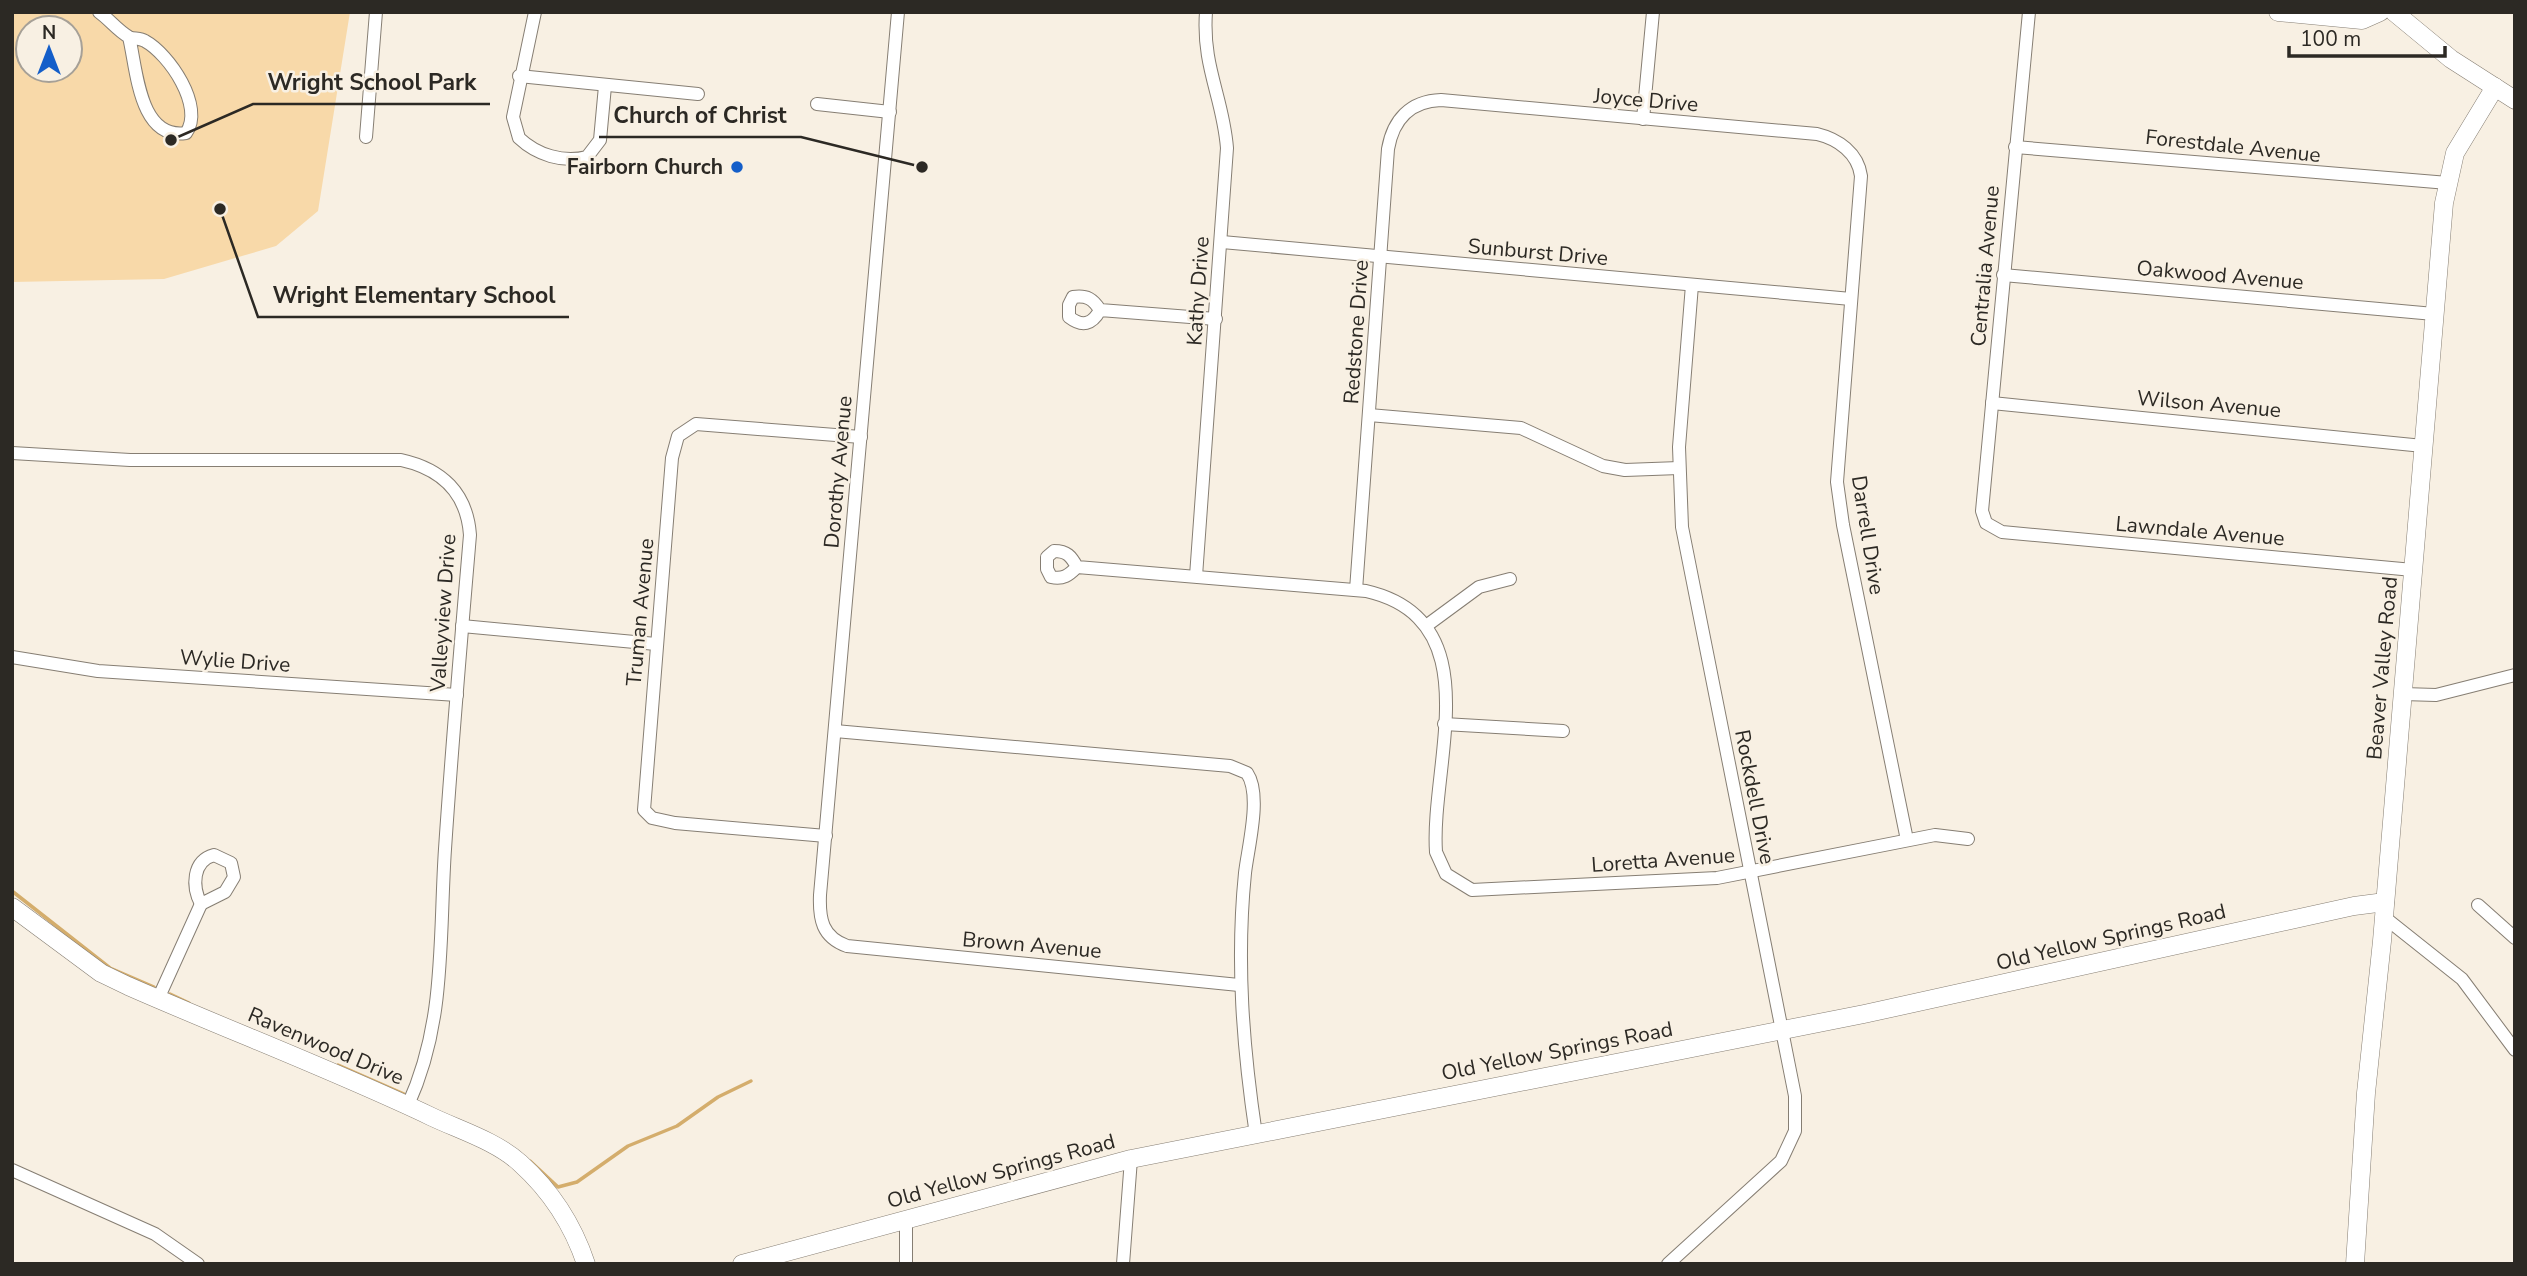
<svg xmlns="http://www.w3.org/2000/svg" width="2527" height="1276" font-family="'Nunito Sans',sans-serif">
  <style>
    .green { fill: #f8d9a9; fill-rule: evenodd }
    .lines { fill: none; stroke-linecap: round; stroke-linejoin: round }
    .stream { stroke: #d4ad6c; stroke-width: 3.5 }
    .street-casing { stroke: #867e73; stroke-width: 14 }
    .secondary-casing { stroke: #867e73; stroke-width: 19 }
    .street { stroke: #fff; stroke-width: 12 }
    .secondary { stroke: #fff; stroke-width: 18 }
    .poi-dot { fill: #145ec9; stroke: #f8f0e3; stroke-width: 2.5 }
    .labels { text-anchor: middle; stroke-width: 5; stroke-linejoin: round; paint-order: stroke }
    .street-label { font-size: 21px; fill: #2c2924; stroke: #f8f0e3 }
    .poi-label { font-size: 21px; font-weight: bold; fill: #2c2924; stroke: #f8f0e3; text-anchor: end }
    .leader { fill: none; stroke: #2c2924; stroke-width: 2.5 }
    .callout-dot { fill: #2c2924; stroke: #f8f0e3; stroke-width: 2.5 }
    .callout-label { font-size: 23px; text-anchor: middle; font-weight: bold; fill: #2c2924; stroke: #f8f0e3; stroke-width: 5; stroke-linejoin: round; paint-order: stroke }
  </style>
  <rect width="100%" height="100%" fill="#f8f0e3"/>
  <path class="green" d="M12,12H350L318,211L276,246L164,279L12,282ZM28,28H70V70H28Z"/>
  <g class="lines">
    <g class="stream">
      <polyline points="12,891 110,968 154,987"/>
      <polyline points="170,994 189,1003"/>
      <polyline points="338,1065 404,1094"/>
      <polyline points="530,1161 558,1187 577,1182 628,1146 677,1126 718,1097 751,1081"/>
    </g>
    <defs>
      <g id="street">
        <path d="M99,12C109,19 118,31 129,37C133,39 140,38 145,41C169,54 205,107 186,133C139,140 137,70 129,37"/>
        <path d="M535,12L513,117L519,138C537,155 563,163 587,157L600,140L605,86"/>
        <path d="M898,12L820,895C819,919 822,937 847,946L1239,985"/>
        <polyline points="2029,12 1982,511 1986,523 2002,532 2413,570"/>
        <polyline points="519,76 698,94"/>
        <polyline points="817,104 890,112"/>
        <polyline points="1643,119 1653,12"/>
        <polyline points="366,137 376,12"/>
        <polyline points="2015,147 2448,183"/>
        <polyline points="1222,242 1851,299"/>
        <polyline points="2003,275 2434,314"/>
        <path d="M1100,310C1092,325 1082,327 1069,317V305L1073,297C1087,295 1093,299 1100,310L1216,319"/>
        <polyline points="1992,403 2423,446"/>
        <polyline points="1369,415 1521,428 1603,466 1625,470 1679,468"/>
        <path d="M12,453L130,460H401C442,469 467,493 470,535C461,640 452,744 445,849C439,939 446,1022 408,1105"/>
        <path d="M1077,567C1069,575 1063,580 1051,577L1047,569V557L1054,551C1067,551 1071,556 1077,567L1366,591C1492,620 1430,763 1436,852L1446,874L1472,890L1717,878L1935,835L1968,839"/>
        <path d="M1196,576L1227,148C1223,97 1202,67 1206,12"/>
        <path d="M1356,590L1388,149C1393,120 1410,101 1441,100L1817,134C1838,139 1858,153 1861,176L1837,482L1843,525L1907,840"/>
        <polyline points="462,626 656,644"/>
        <polyline points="1426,626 1479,587 1510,579"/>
        <polyline points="12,657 98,671 457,695"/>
        <polyline points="2403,694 2436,695 2515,675"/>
        <polyline points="1444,724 1563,731"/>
        <path d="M835,731L1230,766L1247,773C1262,795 1248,847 1245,873C1236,962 1243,1048 1256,1135"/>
        <polyline points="826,836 675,823 652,818 644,810 672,458 678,436 696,424 861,437"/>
        <path d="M214,855L231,863L234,877L225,892L201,904C192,887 192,861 214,855Z"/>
        <polyline points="2478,905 2515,938"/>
        <polyline points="2384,917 2462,979 2515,1050"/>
        <polyline points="158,999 201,904"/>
        <polyline points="12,1170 155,1234 198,1264"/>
        <polyline points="906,1264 906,1220"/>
        <polyline points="1123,1264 1131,1159"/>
        <polyline points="1668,1264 1781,1161 1795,1131 1795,1096 1682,527 1679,447 1692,285"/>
      </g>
      <g id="secondary">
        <polyline points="2278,12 2362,20 2380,12"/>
        <polyline points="2394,12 2451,59 2515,100"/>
        <path d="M12,907L101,973L128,986C228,1030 331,1069 430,1116C459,1130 496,1141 520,1163C550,1190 573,1225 586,1264"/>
        <polyline points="742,1264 1131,1159 1864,1014 2354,906 2385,902"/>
        <polyline points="2355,1264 2366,1093 2382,941 2444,203 2455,153 2495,87"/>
      </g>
    </defs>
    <use href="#street" class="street-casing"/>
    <use href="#secondary" class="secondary-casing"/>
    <use href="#street" class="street"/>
    <use href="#secondary" class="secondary"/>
  </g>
  <circle class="poi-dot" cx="737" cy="167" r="7"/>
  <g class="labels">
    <g class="street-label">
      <text transform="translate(1646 100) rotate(5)" y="7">Joyce Drive</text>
      <text transform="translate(2233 146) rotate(6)" y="7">Forestdale Avenue</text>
      <text transform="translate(1538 252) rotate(5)" y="7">Sunburst Drive</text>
      <text transform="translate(1985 266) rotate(-85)" y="7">Centralia Avenue</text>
      <text transform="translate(2220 275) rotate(5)" y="7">Oakwood Avenue</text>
      <text transform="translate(1198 291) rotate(-86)" y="7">Kathy Drive</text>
      <text transform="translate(1356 332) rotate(-86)" y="7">Redstone Drive</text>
      <text transform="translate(2209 404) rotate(5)" y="7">Wilson Avenue</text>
      <text transform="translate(838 472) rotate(-85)" y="7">Dorothy Avenue</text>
      <text transform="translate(2200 531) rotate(5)" y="7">Lawndale Avenue</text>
      <text transform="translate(1868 535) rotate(81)" y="7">Darrell Drive</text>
      <text transform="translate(640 612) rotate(-85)" y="7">Truman Avenue</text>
      <text transform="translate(443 613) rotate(-86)" y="7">Valleyview Drive</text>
      <text transform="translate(235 661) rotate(4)" y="7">Wylie Drive</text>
      <text transform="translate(2382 668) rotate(-85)" y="7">Beaver Valley Road</text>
      <text transform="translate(1755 797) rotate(79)" y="7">Rockdell Drive</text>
      <text transform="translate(1663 860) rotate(-4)" y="7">Loretta Avenue</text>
      <text transform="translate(2111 937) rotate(-13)" y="7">Old Yellow Springs Road</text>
      <text transform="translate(1032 945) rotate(5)" y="7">Brown Avenue</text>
      <text transform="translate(326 1046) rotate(23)" y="7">Ravenwood Drive</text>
      <text transform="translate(1557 1051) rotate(-11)" y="7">Old Yellow Springs Road</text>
      <text transform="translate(1001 1171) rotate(-15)" y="7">Old Yellow Springs Road</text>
    </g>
    <g class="poi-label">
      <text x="723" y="174">Fairborn Church</text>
    </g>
  </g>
  <path class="leader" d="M171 140L253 104H490M922 167L801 137H599M220 209L258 317H569"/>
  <g class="callout-dot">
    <circle cx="171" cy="140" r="7"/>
    <circle cx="922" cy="167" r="7"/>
    <circle cx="220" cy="209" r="7"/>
  </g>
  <g class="callout-label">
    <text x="372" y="90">Wright School Park</text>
    <text x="700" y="123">Church of Christ</text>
    <text x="414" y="303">Wright Elementary School</text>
  </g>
  <rect width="2527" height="1276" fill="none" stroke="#2c2924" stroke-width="28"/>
  <g transform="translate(49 49)"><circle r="33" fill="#f8f0e3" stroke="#a6a097" stroke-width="2"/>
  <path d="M0-5L12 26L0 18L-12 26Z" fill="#145ec9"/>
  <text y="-10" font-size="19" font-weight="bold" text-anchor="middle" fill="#2c2924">N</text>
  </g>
  <path d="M2289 46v10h156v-10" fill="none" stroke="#2c2924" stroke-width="3.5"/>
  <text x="2300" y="46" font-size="21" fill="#2c2924" stroke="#f8f0e3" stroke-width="5" paint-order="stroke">100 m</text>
</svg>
